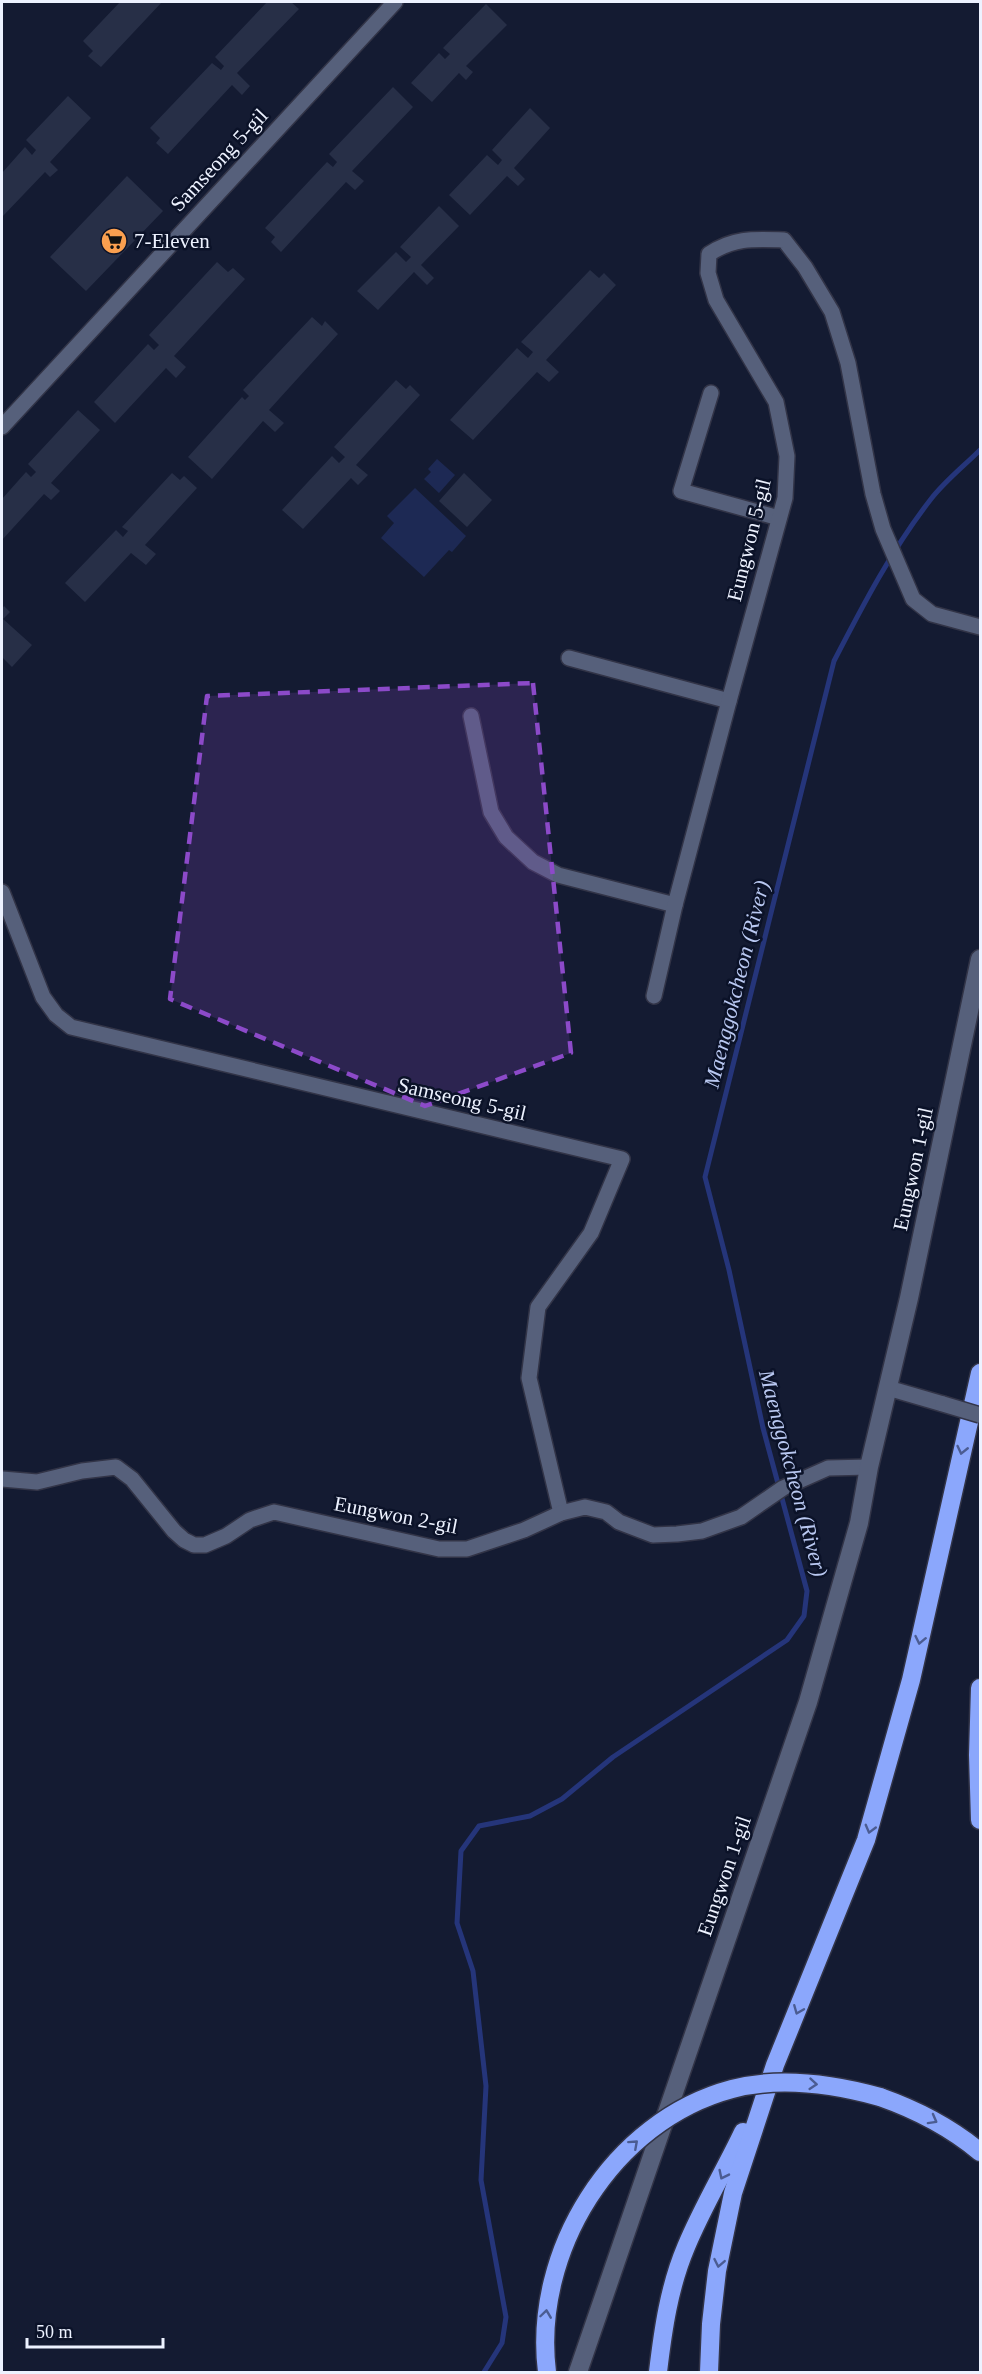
<svg xmlns="http://www.w3.org/2000/svg" width="982" height="2374" font-family="'Times New Roman',serif">
  <style>
    .green { fill: #1d2954 }
    .lines { fill: none; stroke-linecap: round; stroke-linejoin: round }
    .stream { stroke: #25357a; stroke-width: 5 }
    .building { fill: #272f47 }
    .street-casing { stroke: #323447; stroke-width: 18 }
    .secondary-casing { stroke: #323447; stroke-width: 21 }
    .highway-casing { stroke: #323447; stroke-width: 21 }
    .street { stroke: #56607b; stroke-width: 15 }
    .secondary { stroke: #56607b; stroke-width: 18 }
    .highway { stroke: #8ba7fc; stroke-width: 18 }
    .street-bridge-casing { stroke: #323447; stroke-width: 18; stroke-linecap: butt }
    .highway-bridge-casing { stroke: #323447; stroke-width: 21; stroke-linecap: butt }
    .street-bridge { stroke: #56607b; stroke-width: 15 }
    .highway-bridge { stroke: #8ba7fc; stroke-width: 18 }
    .oneway { stroke: #4b5c92 }
    .marked { fill: #8c4ac9; fill-opacity: 0.2; stroke: #8c4ac9; stroke-width: 4.5; stroke-dasharray: 12 8; stroke-linejoin: round }
    .labels { text-anchor: middle; stroke-width: 5; stroke-linejoin: round; paint-order: stroke }
    .street-label { font-size: 21px; fill: #edf2ff; stroke: #0b1228 }
    .poi-label { font-size: 21px; fill: #edf2ff; stroke: #0b1228; text-anchor: start }
    .water-label { font-size: 22px; font-style: italic; fill: #b9c8f1; stroke: #0b1228 }
  </style>
  <rect width="100%" height="100%" fill="#141b32"/>
  <g class="green">
    <polygon points="437,459 455,475 439,493 424,479 431,472 428,469"/>
    <polygon points="415,488 466,536 452,552 449,550 424,577 381,538 394,523 387,516"/>
  </g>
  <g class="lines">
    <path class="stream" d="M484,2372L502,2343L506,2317L481,2180L486,2086L473,1971L457,1923L461,1851L479,1826L530,1816L562,1799L613,1757L787,1640L804,1616L807,1591L763,1428L729,1270L705,1177L834,661C863,605 892,549 931,499C945,481 964,466 980,450"/>
  </g>
  <g class="building">
    <polygon points="120,2 162,2 101,67 88,56 93,51 83,41"/>
    <polygon points="267,2 291,2 299,9 237,73 250,86 242,95 232,85 168,154 156,143 160,138 150,128 212,63 221,70 224,66 215,57"/>
    <polygon points="486,4 507,25 466,66 473,72 466,80 459,73 432,102 411,83 439,53 445,59 450,54 443,48"/>
    <polygon points="393,87 413,107 352,171 364,181 355,190 346,182 281,252 271,242 275,237 265,228 327,162 333,167 337,162 329,154"/>
    <polygon points="68,96 91,118 50,162 58,170 50,177 45,172 2,217 2,173 25,147 32,155 36,150 26,140"/>
    <polygon points="530,108 550,128 514,168 525,179 518,186 507,176 470,215 449,195 487,155 498,165 502,160 492,150"/>
    <polygon points="127,176 163,211 86,291 50,257"/>
    <polygon points="439,206 459,226 421,265 434,278 427,285 414,272 378,310 357,291 396,252 406,262 411,257 400,247"/>
    <polygon points="217,262 228,272 233,268 245,279 174,356 186,367 176,378 166,368 115,423 94,402 148,344 154,350 159,345 149,335"/>
    <polygon points="590,270 599,278 604,273 616,285 546,360 559,372 549,382 537,372 473,440 450,420 517,348 528,358 533,352 521,342"/>
    <polygon points="312,317 322,326 325,321 338,334 269,410 284,423 275,432 263,421 212,479 188,457 242,397 245,400 249,396 243,390"/>
    <polygon points="396,380 406,389 410,385 420,395 356,465 368,475 358,485 351,478 303,529 282,510 332,456 339,463 345,457 334,447"/>
    <polygon points="78,410 100,430 51,483 60,491 51,500 44,494 2,540 2,499 26,472 31,477 36,472 28,464"/>
    <polygon points="172,473 180,480 184,476 197,488 145,545 156,554 146,565 131,553 85,602 65,583 116,530 123,537 128,531 122,527"/>
    <polygon points="464,473 492,500 467,527 439,501"/>
    <polygon points="4,606 10,612 3,619 32,645 12,667 2,657 2,609"/>
  </g>
  <g class="lines">
    <defs>
      <g id="street">
        <polyline points="711,393 681,491 779,518"/>
        <polyline points="2,427 395,2"/>
        <polyline points="569,658 729,701"/>
        <polyline points="471,716 491,812 506,837 533,862 558,875 675,905"/>
        <polyline points="2,892 43,997 56,1015 71,1027 622,1159 591,1233 538,1307 529,1378 561,1513"/>
        <path d="M654,996L675,905L729,701L785,498L787,456L776,402L716,300L708,273L709,254C734,237 755,239 784,240L805,267L832,312L848,363L873,494L883,529L913,599L932,614L980,627"/>
        <polyline points="888,1388 943,1404"/>
        <polyline points="2,1479 37,1482 82,1471 116,1467 132,1479 174,1531 184,1540 194,1545 205,1545 226,1536 250,1520 274,1512 439,1549 467,1549 524,1530 561,1513 585,1507 606,1512 619,1522 653,1535 677,1534 702,1531 741,1517 783,1488 828,1468 869,1467"/>
      </g>
      <polyline id="secondary" points="578,2372 808,1702 859,1523 869,1467 909,1298 980,959"/>
      <g id="highway">
        <polyline points="980,1688 978,1755 980,1820"/>
        <path d="M880,2097C917,2110 950,2127 980,2152"/>
        <path d="M658,2372C663,2330 669,2287 686,2247C702,2208 725,2170 743,2132"/>
        <polyline points="709,2372 711,2324 717,2271 733,2193 775,2065 866,1840 911,1680 980,1373"/>
      </g>
    </defs>
    <use href="#street" class="street-casing"/>
    <use href="#secondary" class="secondary-casing"/>
    <use href="#highway" class="highway-casing"/>
    <use href="#street" class="street"/>
    <use href="#secondary" class="secondary"/>
    <use href="#highway" class="highway"/>
    <defs>
      <polyline id="street-bridge" points="943,1404 980,1415"/>
      <path id="highway-bridge" d="M547,2372C532,2252 612,2121 732,2089C781,2076 833,2084 880,2097"/>
    </defs>
    <use href="#street-bridge" class="street-bridge-casing"/>
    <use href="#highway-bridge" class="highway-bridge-casing"/>
    <use href="#street-bridge" class="street-bridge"/>
    <use href="#highway-bridge" class="highway-bridge"/>
  </g>
  <defs><path id="oneway-chevron" d="M-2-3.5L2.5 0L-2 3.5" fill="none" stroke-width="1.6" stroke-linecap="round" stroke-linejoin="round" transform="scale(1.5)"/></defs>
  <g class="oneway">
    <use href="#oneway-chevron" transform="translate(962 1450) rotate(103)"/>
    <use href="#oneway-chevron" transform="translate(920 1640) rotate(102)"/>
    <use href="#oneway-chevron" transform="translate(870 1829) rotate(105)"/>
    <use href="#oneway-chevron" transform="translate(798 2010) rotate(112)"/>
    <use href="#oneway-chevron" transform="translate(813 2084) rotate(5)"/>
    <use href="#oneway-chevron" transform="translate(933 2120) rotate(29)"/>
    <use href="#oneway-chevron" transform="translate(634 2144) rotate(-42)"/>
    <use href="#oneway-chevron" transform="translate(723 2175) rotate(116)"/>
    <use href="#oneway-chevron" transform="translate(719 2263) rotate(101)"/>
    <use href="#oneway-chevron" transform="translate(546 2314) rotate(-82)"/>
  </g>
  <path class="marked" d="M533,683L571,1053L425,1106L170,999L207,696Z"/>
  <defs>
    <symbol id="supermarket-disc" viewBox="-11 -11 22 22"><circle r="9.5" fill="#fa9f4f" stroke="#0b1228"/><path d="M-6-5.5h2.5l.6 2H6L4.5 2H-2.5L-4.4-4H-6ZM-1.5 3.2a1.3 1.3 0 1 0 .1 0ZM3 3.2a1.3 1.3 0 1 0 .1 0Z" fill="#111"/></symbol>
  </defs>
  <g fill-rule="evenodd">
    <use href="#supermarket-disc" x="99" y="226" width="30" height="30"/>
  </g>
  <g class="labels">
    <g class="street-label">
      <text transform="translate(219 160) rotate(-47)" y="7">Samseong 5-gil</text>
      <text transform="translate(749 540) rotate(-76)" y="7">Eungwon 5-gil</text>
      <text transform="translate(462 1099) rotate(13)" y="7">Samseong 5-gil</text>
      <text transform="translate(913 1169) rotate(-78)" y="7">Eungwon 1-gil</text>
      <text transform="translate(396 1515) rotate(11)" y="7">Eungwon 2-gil</text>
      <text transform="translate(724 1876) rotate(-71)" y="7">Eungwon 1-gil</text>
    </g>
    <g class="poi-label">
      <text x="134" y="248">7-Eleven</text>
    </g>
    <g class="water-label">
      <text transform="translate(736 984) rotate(-76)" y="8">Maenggokcheon (River)</text>
      <text transform="translate(794 1473) rotate(75)" y="8">Maenggokcheon (River)</text>
    </g>
  </g>
  <rect width="982" height="2374" fill="none" stroke="#edf2ff" stroke-width="6"/>
  <path d="M27 2338v9h136v-9" fill="none" stroke="#edf2ff" stroke-width="3"/>
  <text x="36" y="2338" font-size="18" fill="#edf2ff" stroke="#0b1228" stroke-width="4.5" paint-order="stroke">50 m</text>
</svg>
